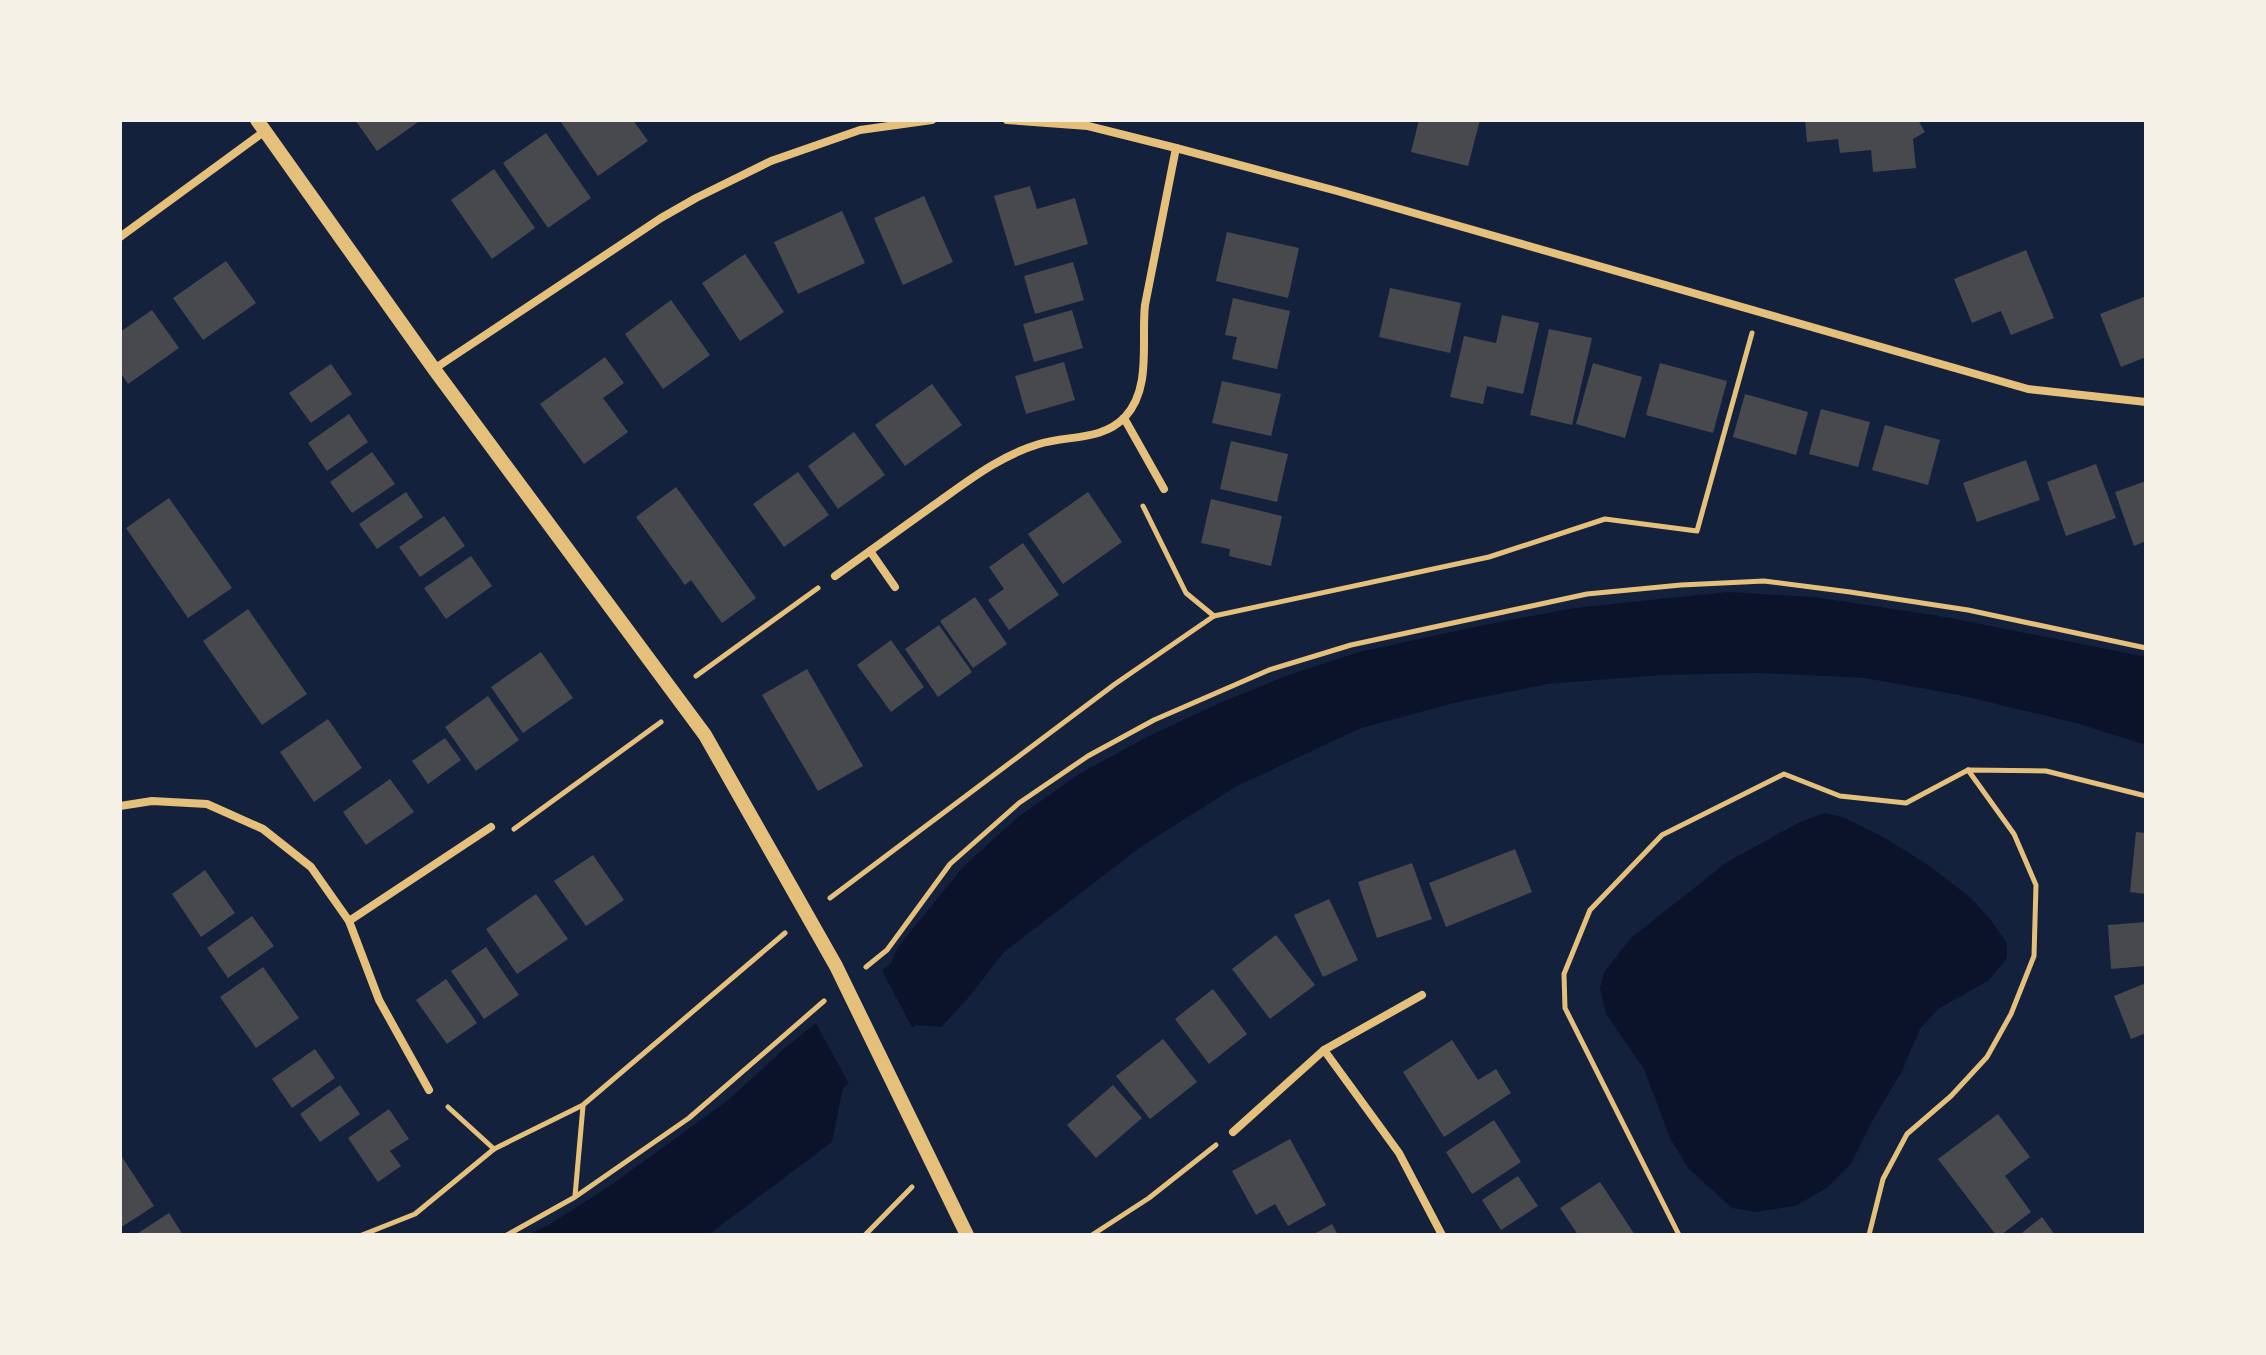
<svg xmlns="http://www.w3.org/2000/svg" width="2266" height="1355" font-family="'Open Sans',sans-serif">
  <style>
    .water { fill: #0b132b }
    .pier { fill: #14213d }
    .building { fill: #48494c }
    .lines { fill: none; stroke-linecap: round; stroke-linejoin: round }
    .path { stroke: #e5c07b; stroke-width: 5 }
    .minor { stroke: #e5c07b; stroke-width: 8 }
    .tertiary { stroke: #e5c07b; stroke-width: 14 }
  </style>
  <rect width="100%" height="100%" fill="#14213d"/>
  <g class="water">
    <polygon points="1727,592 1815,597 1945,617 2146,657 2146,745 2076,723 1959,695 1865,678 1760,673 1661,675 1548,684 1458,702 1361,728 1237,786 1142,846 1004,952 970,996 941,1027 916,1025 843,1088 832,1142 708,1235 528,1235 552,1223 611,1185 727,1101 786,1047 891,963 898,947 963,867 1018,817 1079,774 1151,735 1222,702 1291,674 1359,652 1479,626 1574,608"/>
    <polygon points="1825,813 1843,817 1887,839 1931,867 1971,898 1990,919 2007,943 2007,958 1988,981 1938,1009 1920,1029 1902,1071 1874,1118 1851,1164 1827,1188 1795,1206 1756,1212 1732,1208 1688,1168 1670,1138 1644,1069 1606,1014 1600,989 1604,972 1631,938 1727,862 1800,822"/>
  </g>
  <polygon class="pier" points="880,967 914,1031 851,1087 814,1020"/>
  <g class="building">
    <polygon points="355,120 421,120 377,151"/>
    <polygon points="563,120 633,120 648,141 598,176 561,122"/>
    <polygon points="1419,120 1480,120 1468,166 1411,152"/>
    <polygon points="1805,120 1918,120 1925,132 1913,139 1916,168 1873,172 1871,150 1840,153 1838,139 1807,142"/>
    <polygon points="546,133 591,198 548,228 503,163"/>
    <polygon points="494,169 535,228 492,259 451,200"/>
    <polygon points="1030,186 1037,209 1075,198 1088,244 1015,266 994,196"/>
    <polygon points="924,196 953,262 903,285 874,218"/>
    <polygon points="842,211 865,263 798,294 774,242"/>
    <polygon points="1227,232 1299,248 1288,298 1216,281"/>
    <polygon points="2026,250 2054,318 2011,335 2001,311 1972,323 1954,279"/>
    <polygon points="745,254 784,312 740,341 702,283"/>
    <polygon points="226,261 256,303 203,340 173,298"/>
    <polygon points="1073,262 1084,300 1035,314 1024,276"/>
    <polygon points="1390,288 1461,303 1450,353 1379,337"/>
    <polygon points="2146,296 2146,357 2121,367 2100,314"/>
    <polygon points="1233,298 1290,311 1277,369 1232,359 1237,337 1225,335"/>
    <polygon points="671,300 710,355 663,389 625,334"/>
    <polygon points="152,310 179,348 128,384 120,372 120,332"/>
    <polygon points="1072,310 1083,348 1034,362 1023,324"/>
    <polygon points="1502,315 1539,323 1523,394 1487,386 1483,404 1450,397 1464,336 1496,343"/>
    <polygon points="1549,329 1592,338 1572,425 1530,415"/>
    <polygon points="605,357 624,383 603,398 628,432 584,464 540,404"/>
    <polygon points="1064,362 1075,400 1026,414 1015,376"/>
    <polygon points="1593,363 1642,377 1625,438 1576,424"/>
    <polygon points="1660,363 1727,381 1713,433 1646,415"/>
    <polygon points="331,364 352,394 311,423 289,393"/>
    <polygon points="1222,381 1281,394 1271,436 1212,423"/>
    <polygon points="932,384 962,425 905,466 875,425"/>
    <polygon points="1745,394 1808,412 1796,455 1733,437"/>
    <polygon points="1821,409 1870,422 1858,467 1809,454"/>
    <polygon points="349,414 368,442 327,471 308,443"/>
    <polygon points="1885,425 1940,440 1928,485 1872,470"/>
    <polygon points="854,432 885,475 838,509 808,466"/>
    <polygon points="1231,441 1288,454 1277,502 1220,489"/>
    <polygon points="372,452 395,484 352,513 330,482"/>
    <polygon points="2026,460 2040,500 1977,522 1963,483"/>
    <polygon points="2096,464 2116,518 2066,536 2047,482"/>
    <polygon points="798,472 829,515 784,547 753,504"/>
    <polygon points="2146,481 2146,541 2134,546 2115,492"/>
    <polygon points="676,487 756,598 722,623 691,580 685,585 636,517"/>
    <polygon points="406,492 423,517 377,549 359,524"/>
    <polygon points="1088,492 1122,542 1063,584 1028,534"/>
    <polygon points="169,498 232,588 188,618 126,528"/>
    <polygon points="1211,499 1282,516 1271,566 1229,556 1230,549 1201,543"/>
    <polygon points="444,516 465,546 420,577 399,547"/>
    <polygon points="1023,543 1059,595 1009,630 988,600 1004,589 989,567"/>
    <polygon points="471,556 492,586 446,619 424,588"/>
    <polygon points="975,597 1007,644 973,668 940,621"/>
    <polygon points="248,609 307,694 262,725 203,641"/>
    <polygon points="939,625 972,672 938,697 905,649"/>
    <polygon points="891,640 924,687 891,712 857,665"/>
    <polygon points="541,652 573,698 523,733 491,687"/>
    <polygon points="807,669 863,766 818,791 762,695"/>
    <polygon points="488,696 519,740 476,771 445,727"/>
    <polygon points="328,719 362,768 314,802 280,752"/>
    <polygon points="445,738 461,760 428,784 412,761"/>
    <polygon points="390,779 414,812 366,845 343,812"/>
    <polygon points="2136,832 2146,833 2146,894 2130,892"/>
    <polygon points="1515,849 1532,892 1446,927 1429,883"/>
    <polygon points="593,855 624,900 586,926 554,881"/>
    <polygon points="1412,863 1432,919 1377,938 1358,882"/>
    <polygon points="205,870 235,913 201,937 172,894"/>
    <polygon points="536,894 568,939 517,974 486,929"/>
    <polygon points="1329,899 1358,960 1323,977 1294,915"/>
    <polygon points="252,916 274,946 228,978 207,948"/>
    <polygon points="2146,922 2146,966 2111,969 2108,925"/>
    <polygon points="1276,935 1315,985 1270,1019 1232,969"/>
    <polygon points="486,947 519,995 484,1019 451,971"/>
    <polygon points="263,967 299,1018 256,1048 220,997"/>
    <polygon points="446,979 477,1023 447,1044 416,1000"/>
    <polygon points="2146,983 2146,1033 2131,1039 2114,996"/>
    <polygon points="1213,989 1247,1034 1209,1064 1175,1019"/>
    <polygon points="1163,1039 1197,1082 1150,1119 1116,1076"/>
    <polygon points="1452,1040 1478,1080 1496,1069 1511,1093 1444,1137 1403,1072"/>
    <polygon points="315,1049 335,1078 292,1108 272,1079"/>
    <polygon points="340,1085 360,1114 320,1142 300,1114"/>
    <polygon points="1113,1085 1142,1118 1096,1158 1067,1125"/>
    <polygon points="389,1109 409,1139 390,1151 401,1166 378,1182 348,1138"/>
    <polygon points="1998,1114 2030,1157 2005,1176 2031,1212 2001,1235 1996,1235 1938,1159"/>
    <polygon points="1494,1120 1521,1162 1472,1194 1446,1152"/>
    <polygon points="1290,1139 1326,1205 1288,1226 1275,1204 1256,1215 1232,1171"/>
    <polygon points="122,1157 154,1206 120,1228 120,1159"/>
    <polygon points="1518,1176 1538,1206 1501,1230 1482,1200"/>
    <polygon points="1600,1182 1635,1235 1578,1235 1560,1208"/>
    <polygon points="169,1213 183,1235 135,1235"/>
    <polygon points="2042,1217 2055,1235 2019,1235"/>
    <polygon points="1332,1224 1338,1235 1312,1235"/>
  </g>
  <g class="lines">
    <g class="path">
      <polyline points="1143,506 1186,593 1214,616"/>
      <polyline points="696,676 818,588"/>
      <polyline points="514,829 661,722"/>
      <polyline points="830,898 1115,684 1214,616 1489,557 1605,519 1697,531 1752,333"/>
      <polyline points="866,967 887,950 950,864 1019,803 1088,756 1154,720 1269,670 1351,645 1587,594 1681,585 1764,581 1850,592 1968,610 2146,648"/>
      <polyline points="448,1107 494,1149"/>
      <polyline points="575,1196 583,1106"/>
      <polyline points="362,1235 415,1214 494,1149 583,1105 785,933"/>
      <polyline points="507,1235 575,1197 689,1118 824,1001"/>
      <polyline points="865,1235 912,1187"/>
      <polyline points="1092,1235 1149,1198 1216,1145"/>
      <polyline points="1679,1235 1565,1008 1564,974 1590,910 1662,835 1784,774 1840,796 1906,803 1968,770 2046,771 2146,796"/>
      <polyline points="1869,1235 1883,1179 1907,1134 1951,1096 1987,1057 2011,1014 2034,956 2036,885 2014,834 1968,770"/>
    </g>
    <g class="minor">
      <polyline points="1007,120 1088,126 1176,148 1337,191 2028,389 2146,402"/>
      <polyline points="120,237 265,131"/>
      <polyline points="434,369 661,218 696,198 771,161 860,130 932,120"/>
      <polyline points="1124,418 1164,489"/>
      <polyline points="870,551 895,587"/>
      <path d="M835,576C868,552 901,529 934,505C968,481 999,456 1039,444C1069,435 1102,441 1125,417C1152,388 1141,341 1145,305L1176,148"/>
      <polyline points="120,806 152,801 207,804 263,829 311,867 349,921 491,827"/>
      <polyline points="349,921 379,1000 429,1090"/>
      <polyline points="1324,1050 1399,1153 1442,1235"/>
      <polyline points="1233,1132 1324,1050 1422,995"/>
    </g>
    <polyline class="tertiary" points="257,120 434,369 705,735 836,966 967,1235"/>
  </g>
  <rect width="2266" height="1355" fill="none" stroke="#f6f1e7" stroke-width="244"/>
</svg>
